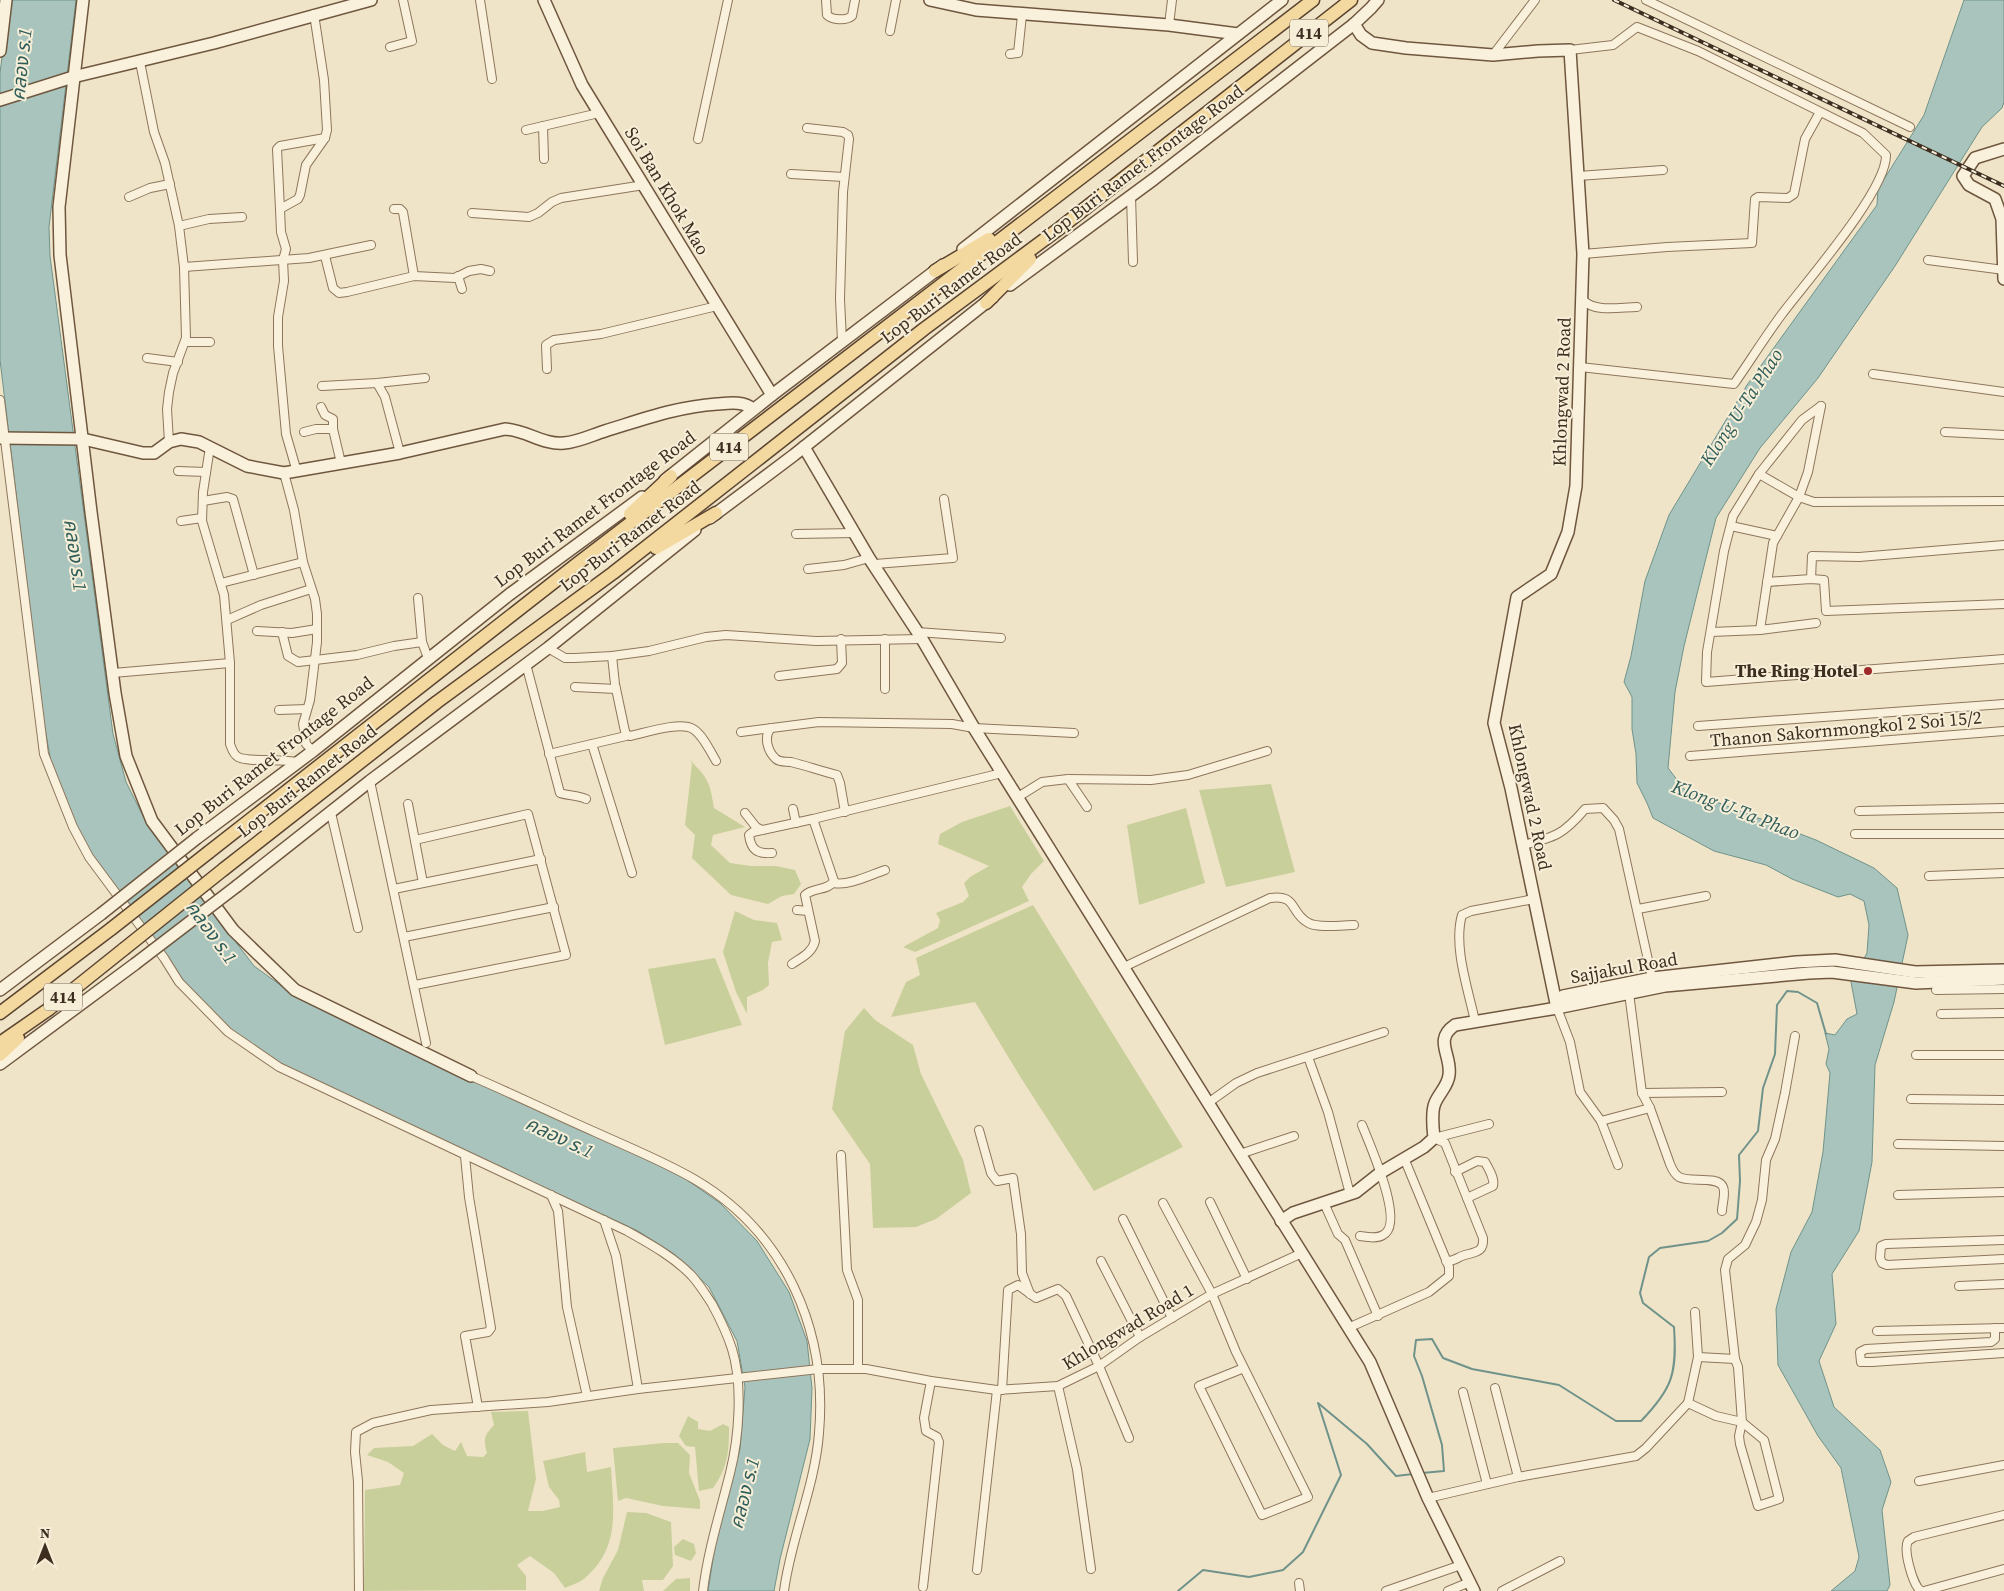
<svg xmlns="http://www.w3.org/2000/svg" width="2004" height="1591" font-family="'Source Serif 4','Noto Sans Thai',serif">
  <style>
    .green { fill: #c9cf9b }
    .water { fill: #a9c4bc; stroke: #6f938a }
    .lines { fill: none; stroke-linecap: round; stroke-linejoin: round }
    .stream { stroke: #6f938a; stroke-width: 2 }
    .street-casing { stroke: #8d765c; stroke-width: 10 }
    .secondary-casing { stroke: #6f573f; stroke-width: 14 }
    .primary-casing { stroke: #5b4430; stroke-width: 15 }
    .street { stroke: #faf1dc; stroke-width: 8 }
    .secondary { stroke: #faf1dc; stroke-width: 11 }
    .primary { stroke: #f3d9a0; stroke-width: 12 }
    .rail-casing { stroke: #3d2e20; stroke-width: 4 }
    .rail { stroke: #f7eed8; stroke-width: 2; stroke-dasharray: 5.5; stroke-linecap: butt }
    .secondary-bridge-casing { stroke: #6f573f; stroke-width: 14; stroke-linecap: butt }
    .primary-bridge-casing { stroke: #5b4430; stroke-width: 15; stroke-linecap: butt }
    .secondary-bridge { stroke: #faf1dc; stroke-width: 11 }
    .primary-bridge { stroke: #f3d9a0; stroke-width: 12 }
    .poi-dot { fill: #9e2a2b; stroke: #f7eed8; stroke-width: 2 }
    .labels { text-anchor: middle; stroke-width: 4; stroke-linejoin: round; paint-order: stroke }
    .shield { fill: #f7eed8; stroke: #756857; stroke-width: 1 }
    .shield-label { font-size: 16px; font-weight: bold; fill: #3d2e20 }
    .street-label { font-size: 18px; fill: #3d2e20; stroke: #f7eed8 }
    .poi-label { font-size: 18px; font-weight: bold; fill: #3d2e20; stroke: #f7eed8; text-anchor: end }
    .water-label { font-size: 19px; font-style: italic; fill: #2f5d5a; stroke: #f7eed8 }
  </style>
  <rect width="100%" height="100%" fill="#f0e4c8"/>
  <g class="green">
    <path d="M690,760C708,778 710,782 714,808L745,827L713,835L711,845L730,863L751,866H776L795,870L801,884L794,894L782,896L768,904L731,895L692,858L695,835L685,825L692,764Z"/>
    <polygon points="1271,784 1295,872 1226,887 1199,790"/>
    <polygon points="1010,806 1044,861 1031,874 1022,887 1029,901 915,952 903,947 938,928 940,920 936,913 963,902 969,896 964,883 970,877 989,866 938,844 940,834 962,822"/>
    <polygon points="1186,808 1205,883 1139,905 1127,825"/>
    <polygon points="1033,905 1183,1147 1094,1191 1021,1078 975,1002 891,1017 906,982 920,975 916,958"/>
    <polygon points="735,911 754,920 777,923 782,940 772,942 768,963 769,985 763,990 747,997 747,1014 736,992 723,952"/>
    <polygon points="715,958 742,1025 665,1045 648,969"/>
    <polygon points="864,1008 875,1020 913,1045 921,1074 963,1160 971,1193 936,1219 916,1227 873,1228 870,1164 832,1109 845,1031"/>
    <path d="M528,1411L536,1479L528,1511H543L560,1507L559,1500L549,1487L543,1461L585,1452L587,1472L611,1467C613,1507 621,1547 586,1577C581,1582 572,1585 565,1588L554,1573L530,1556L517,1565L526,1576V1590L364,1591L365,1490L400,1485L404,1473L388,1462L367,1455L374,1448L413,1446L432,1434L443,1445L455,1451L461,1442L467,1456L483,1457L487,1453C483,1438 484,1436 494,1425L491,1412Z"/>
    <path d="M688,1416L698,1422V1429L710,1431L723,1424L729,1427C729,1452 728,1467 713,1488L699,1491L695,1447L686,1446L679,1436Z"/>
    <polygon points="664,1443 678,1443 690,1455 689,1473 700,1501 700,1509 663,1506 626,1498 618,1501 613,1448"/>
    <polygon points="627,1512 646,1513 671,1522 673,1566 663,1580 642,1580 644,1591 599,1591 603,1578 618,1550"/>
    <polygon points="683,1539 694,1544 696,1553 691,1561 675,1555 674,1547"/>
    <polygon points="690,1578 690,1591 663,1591 676,1579"/>
  </g>
  <g class="water">
    <polygon points="9,0 76,0 49,227 50,256 113,734 126,782 148,826 254,966 290,992 680,1175 720,1203 757,1241 789,1292 807,1341 812,1388 810,1439 780,1559 774,1591 708,1591 715,1546 740,1449 745,1387 737,1341 709,1287 674,1254 638,1231 278,1063 230,1030 182,983 90,855 74,827 51,762 43,717 0,360 0,73"/>
    <polygon points="1964,0 2004,0 2004,102 2002,108 1982,127 1895,266 1818,378 1760,448 1716,518 1684,646 1675,692 1668,768 1685,790 1816,840 1874,868 1897,888 1908,935 1894,1002 1875,1065 1872,1162 1859,1231 1832,1274 1836,1324 1819,1361 1834,1407 1880,1450 1891,1482 1882,1510 1890,1585 1887,1591 1831,1591 1855,1571 1859,1557 1841,1468 1818,1436 1778,1365 1776,1309 1791,1252 1812,1212 1823,1152 1830,1073 1826,1064 1829,1049 1825,1033 1835,1035 1847,1019 1857,1014 1851,982 1867,953 1869,925 1864,901 1850,894 1838,897 1792,879 1766,865 1714,851 1653,818 1647,803 1637,783 1636,754 1632,729 1632,697 1624,682 1631,656 1645,581 1669,515 1747,385 1877,205 1878,189 1924,115"/>
  </g>
  <g class="lines">
    <g class="stream">
      <path d="M1422,1473L1444,1471L1442,1445L1422,1376L1414,1356L1416,1340L1432,1339L1443,1358L1472,1369L1559,1385L1616,1421H1641C1673,1388 1677,1373 1674,1327L1643,1303L1640,1293L1649,1257L1660,1248L1708,1241L1722,1233L1737,1219L1740,1181L1739,1155L1758,1131L1763,1088L1775,1054L1777,1005L1787,991L1798,992L1817,1003L1826,1034"/>
      <polyline points="1178,1591 1203,1570 1249,1577 1283,1570 1303,1552 1341,1475 1318,1403 1367,1444 1396,1476 1413,1474"/>
    </g>
    <defs>
      <g id="street">
        <polyline points="480,0 492,79"/>
        <path d="M826,0L827,15C832,20 846,21 852,16L855,0"/>
        <polyline points="1646,0 1910,127"/>
        <polyline points="1169,25 1172,0"/>
        <polyline points="890,31 896,0"/>
        <polyline points="390,47 412,41 403,0"/>
        <path d="M1570,50L1613,45L1637,27L1698,51L1863,133L1886,155C1887,190 1806,282 1782,314C1765,337 1750,361 1734,384L1580,367"/>
        <polyline points="1010,54 1018,53 1022,15"/>
        <polyline points="1493,55 1535,0"/>
        <polyline points="140,62 154,132 165,163 179,226 184,267 186,338 173,373 169,392 167,409 169,442"/>
        <polyline points="543,126 544,159"/>
        <polyline points="807,128 843,132 848,135 849,139 843,192 840,299 842,341"/>
        <polyline points="526,130 599,113"/>
        <polyline points="698,139 728,0"/>
        <polyline points="791,174 844,177"/>
        <polyline points="1578,176 1663,170"/>
        <polyline points="1131,196 1133,262"/>
        <polyline points="129,197 150,188 170,184"/>
        <polyline points="280,209 277,149 280,146 325,138"/>
        <polyline points="394,209 400,209 403,212 414,276"/>
        <polyline points="472,213 529,217 538,213 552,202 561,198 644,185"/>
        <polyline points="179,226 209,219 242,217"/>
        <polyline points="1583,254 1667,247 1752,243 1755,199 1758,197 1788,198 1794,194 1805,139 1820,112"/>
        <polyline points="325,256 333,288 339,293 347,292 414,276 455,278 469,271 481,269 490,271"/>
        <polyline points="1928,260 2004,270"/>
        <polyline points="184,267 309,258 371,245"/>
        <polyline points="458,276 462,289"/>
        <path d="M1583,300C1595,313 1621,307 1637,307"/>
        <polyline points="185,342 210,342"/>
        <polyline points="147,358 178,362"/>
        <polyline points="547,369 546,345 554,340 601,334 717,306"/>
        <polyline points="1873,374 2004,392"/>
        <polyline points="377,383 385,397 400,453"/>
        <polyline points="322,386 377,383 425,378"/>
        <path d="M0,400L44,754L73,827L89,857L164,958L179,982L228,1032L279,1067L627,1231C650,1244 674,1257 692,1276C700,1285 706,1295 712,1304C720,1319 727,1333 732,1349C743,1384 739,1438 730,1473C720,1513 708,1550 703,1591"/>
        <polyline points="1821,406 1802,420 1759,474 1733,516 1724,551 1707,652 1706,682 2004,659"/>
        <polyline points="321,407 325,415 333,419 333,429"/>
        <polyline points="304,432 316,429 333,429 341,463"/>
        <polyline points="1945,432 2004,435"/>
        <path d="M210,447L203,492L202,521L224,595L230,663V744C232,749 233,754 238,757C246,762 284,759 297,762"/>
        <polyline points="178,471 206,472"/>
        <polyline points="297,472 286,434 278,346 278,317 284,281 283,260 286,249 281,232 280,209 298,199 300,195 306,165 325,138 327,130 324,80 314,14"/>
        <polyline points="284,473 294,510 303,562 315,599 317,614 317,642 310,700 303,724 306,744 313,751"/>
        <polyline points="1759,474 1799,497 1814,502 2004,501"/>
        <polyline points="203,501 227,497 233,499 254,575"/>
        <polyline points="181,521 202,518"/>
        <polyline points="1731,526 1777,536"/>
        <polyline points="796,534 855,533"/>
        <polyline points="875,564 953,558 944,499"/>
        <polyline points="808,569 844,565 869,558"/>
        <polyline points="1811,579 1812,556 1859,557 2004,545"/>
        <polyline points="1767,582 1811,579 1824,580 1826,611 2004,604"/>
        <polyline points="221,583 303,562"/>
        <polyline points="418,598 422,642 428,658"/>
        <polyline points="227,620 261,605 311,589"/>
        <polyline points="1760,630 1773,543 1799,497 1808,472 1821,406"/>
        <polyline points="257,631 292,633 317,629"/>
        <polyline points="282,632 288,656 298,662 307,661 357,655 394,646 422,642"/>
        <polyline points="917,632 1001,638"/>
        <polyline points="1711,632 1760,630 1816,623"/>
        <polyline points="885,639 885,689"/>
        <polyline points="548,648 565,658 575,658 612,656 649,651 706,637 726,635 816,641 922,639"/>
        <path d="M526,664L560,793C569,796 577,795 586,799"/>
        <polyline points="113,673 230,663"/>
        <polyline points="779,676 837,669 842,663 841,639"/>
        <polyline points="575,687 616,689"/>
        <polyline points="279,710 307,709"/>
        <polyline points="1698,726 2004,704"/>
        <path d="M771,728C763,737 768,752 776,759C781,763 786,761 791,762C807,766 821,771 837,775L840,783L845,812"/>
        <polyline points="741,732 819,722 952,724 974,728 1074,733"/>
        <path d="M626,734L630,736C645,733 680,721 693,729C703,735 710,751 716,761"/>
        <polyline points="592,744 632,873"/>
        <polyline points="549,754 626,736 615,684 612,656"/>
        <polyline points="1690,756 2004,731"/>
        <polyline points="1068,779 1087,807"/>
        <polyline points="370,781 426,1043"/>
        <polyline points="1018,797 1042,782 1068,779 1151,780 1188,775 1267,751"/>
        <polyline points="408,804 423,883"/>
        <polyline points="793,809 796,823"/>
        <polyline points="1859,811 2004,808"/>
        <polyline points="331,813 358,928"/>
        <polyline points="745,813 756,827 762,830"/>
        <polyline points="1855,834 2004,834"/>
        <path d="M1523,845C1555,837 1563,835 1585,809L1603,808L1614,820L1619,829L1652,978"/>
        <path d="M772,853C757,854 751,850 749,835L753,832L813,819L1002,773"/>
        <polyline points="1929,876 2004,873"/>
        <path d="M834,883C849,886 870,875 885,870"/>
        <polyline points="394,889 541,859"/>
        <polyline points="1638,909 1706,896"/>
        <polyline points="797,910 808,911"/>
        <polyline points="404,937 554,907"/>
        <path d="M792,964C802,957 812,953 815,941L805,895C813,887 828,891 834,881L813,819"/>
        <path d="M1124,967L1270,898C1297,894 1290,912 1307,922C1316,929 1343,925 1354,925"/>
        <polyline points="415,985 566,955 528,814 415,840"/>
        <polyline points="1936,990 2004,989"/>
        <path d="M1629,993L1642,1093L1650,1108L1670,1164C1672,1169 1674,1174 1679,1177C1689,1183 1718,1175 1723,1187C1726,1193 1722,1204 1722,1211"/>
        <polyline points="1557,1008 1570,1042 1580,1092 1601,1121 1618,1165"/>
        <polyline points="1941,1014 2004,1013"/>
        <path d="M1475,1021C1468,989 1453,946 1462,915L1471,911L1534,899"/>
        <polyline points="1916,1055 2004,1055"/>
        <polyline points="1308,1057 1328,1112 1350,1194"/>
        <path d="M471,1076C513,1094 554,1114 595,1132C628,1147 663,1161 694,1179C785,1232 828,1330 819,1433C815,1487 791,1537 784,1591"/>
        <polyline points="1642,1093 1722,1092"/>
        <polyline points="1911,1099 2004,1100"/>
        <polyline points="1208,1103 1236,1083 1257,1073 1384,1032"/>
        <polyline points="1601,1121 1650,1108"/>
        <polyline points="979,1130 991,1173 997,1181 1013,1178 1021,1234 1022,1273 1030,1294"/>
        <polyline points="1898,1144 2004,1146"/>
        <polyline points="1240,1154 1294,1136"/>
        <polyline points="841,1155 847,1270 858,1300 858,1369"/>
        <polyline points="465,1156 469,1197 491,1328 488,1332 465,1336 478,1407"/>
        <path d="M1455,1172L1477,1161L1485,1162C1489,1169 1495,1179 1493,1186L1467,1198"/>
        <polyline points="551,1195 558,1211 567,1307 587,1396"/>
        <polyline points="1898,1195 2004,1192"/>
        <polyline points="1210,1202 1247,1279"/>
        <polyline points="1163,1203 1212,1294 1236,1352 1308,1497 1262,1515 1199,1386 1244,1368"/>
        <polyline points="1324,1203 1338,1234 1345,1240 1378,1316"/>
        <polyline points="1123,1219 1172,1318"/>
        <polyline points="604,1220 616,1256 638,1389"/>
        <path d="M1360,1236C1367,1237 1377,1239 1383,1235C1406,1224 1369,1143 1362,1125"/>
        <polyline points="2004,1240 1886,1244 1881,1246 1880,1258 1882,1263 1887,1265 2004,1259"/>
        <polyline points="1101,1261 1140,1337"/>
        <path d="M1446,1261C1454,1262 1457,1257 1465,1255C1476,1252 1484,1252 1483,1238L1445,1143L1434,1138L1489,1124"/>
        <polyline points="1959,1286 2004,1284"/>
        <polyline points="1348,1328 1429,1292 1449,1276 1449,1267 1404,1158"/>
        <polyline points="1995,1328 1995,1339 1991,1342 1866,1349 1860,1352 1861,1362 1872,1362 2004,1353"/>
        <polyline points="1877,1331 2004,1328"/>
        <polyline points="1698,1357 1735,1359"/>
        <polyline points="1058,1386 1077,1469 1091,1569"/>
        <polyline points="1495,1388 1518,1477"/>
        <polyline points="1002,1390 1008,1290 1018,1285 1036,1298 1058,1289 1066,1296 1099,1366 1129,1438"/>
        <polyline points="1463,1392 1487,1484"/>
        <polyline points="1688,1403 1698,1357 1695,1312"/>
        <polyline points="1919,1481 2004,1465"/>
        <polyline points="1428,1498 1518,1477 1636,1456 1646,1448 1688,1403 1716,1416 1742,1422 1764,1440 1779,1499 1758,1506 1740,1444 1739,1436 1742,1422 1738,1367 1735,1359 1725,1270 1728,1259 1745,1245 1756,1222 1762,1200 1766,1160 1775,1139 1785,1093 1795,1036"/>
        <polyline points="977,1570 997,1390"/>
        <polyline points="1299,1583 1300,1591"/>
        <polyline points="923,1587 939,1442 937,1437 926,1431 924,1418 931,1381"/>
        <polyline points="359,1591 358,1481 355,1452 356,1432 373,1423 431,1410 548,1402 638,1389 819,1369 866,1369 931,1381 997,1390 1058,1386 1099,1366 1140,1337 1212,1294 1302,1253"/>
        <polyline points="1386,1591 1461,1565"/>
        <polyline points="1448,1591 1470,1582"/>
        <polyline points="1502,1591 1560,1561"/>
        <path d="M1921,1591C1913,1586 1903,1550 1908,1541L1914,1537L2004,1515"/>
        <polyline points="1924,1591 2004,1569"/>
      </g>
      <g id="secondary">
        <polyline points="83,0 59,207 60,255 91,512 115,693 126,756 152,821 233,930 295,990 471,1076"/>
        <polyline points="544,0 582,85 772,395"/>
        <polyline points="930,0 976,10 1169,25 1238,34"/>
        <polyline points="1354,24 1361,35 1372,43 1406,48 1493,55 1538,51 1570,50 1583,254 1576,486 1568,532 1551,574 1517,597 1494,723 1511,788 1557,1008"/>
        <polyline points="0,51 6,0"/>
        <polyline points="0,100 73,77 214,43 371,0"/>
        <polyline points="2004,149 1975,158 1963,176 1969,185 1995,199 2002,219 2004,279"/>
        <polyline points="963,249 1282,0"/>
        <polyline points="1010,285 1154,179 1354,24 1371,8 1378,0"/>
        <path d="M0,438L83,439L143,453H154L169,442L181,439L199,442L247,466L284,473L400,453L505,429C526,430 543,445 564,443C578,442 592,435 605,431C644,419 676,407 717,404C730,403 743,401 753,409"/>
        <polyline points="804,447 869,558 922,639 974,728 1370,1362 1428,1498 1474,1591"/>
        <polyline points="665,480 772,395 943,265"/>
        <polyline points="710,518 794,455 993,297"/>
        <polyline points="197,838 313,751 510,594 642,497"/>
        <polyline points="237,886 370,781 548,648 695,530"/>
        <polyline points="0,990 101,914"/>
        <polyline points="1557,1008 1563,996 1652,978 1796,962 1835,960 1915,972 2004,970"/>
        <polyline points="0,1064 135,964"/>
        <path d="M1281,1221L1293,1213L1356,1192L1380,1173L1424,1147L1434,1138C1433,1129 1431,1112 1435,1103C1439,1093 1448,1086 1449,1075C1452,1055 1433,1040 1455,1025L1557,1008L1665,986L1809,973L1832,972L1916,983L2004,979"/>
      </g>
      <g id="primary">
        <polyline points="935,271 989,239"/>
        <polyline points="986,303 1030,259"/>
        <polyline points="630,514 671,476"/>
        <polyline points="656,548 716,513"/>
        <polyline points="209,852 577,564 1313,0"/>
        <polyline points="224,869 437,702 613,573 924,329 1060,228 1351,0"/>
        <polyline points="0,1013 111,929"/>
        <polyline points="0,1043 49,1009 124,949"/>
        <polyline points="0,1055 18,1038"/>
      </g>
    </defs>
    <use href="#street" class="street-casing"/>
    <use href="#secondary" class="secondary-casing"/>
    <use href="#primary" class="primary-casing"/>
    <use href="#street" class="street"/>
    <use href="#secondary" class="secondary"/>
    <use href="#primary" class="primary"/>
    <defs>
      <polyline id="rail" points="1614,0 2004,186"/>
    </defs>
    <use href="#rail" class="rail-casing"/>
    <use href="#rail" class="rail"/>
    <defs>
      <g id="secondary-bridge">
        <polyline points="101,914 197,838"/>
        <polyline points="135,964 237,886"/>
      </g>
      <g id="primary-bridge">
        <polyline points="111,929 209,852"/>
        <polyline points="124,949 224,869"/>
      </g>
    </defs>
    <use href="#secondary-bridge" class="secondary-bridge-casing"/>
    <use href="#primary-bridge" class="primary-bridge-casing"/>
    <use href="#secondary-bridge" class="secondary-bridge"/>
    <use href="#primary-bridge" class="primary-bridge"/>
  </g>
  <circle class="poi-dot" cx="1868" cy="671" r="5"/>
  <g class="labels">
    <g class="shield">
      <rect x="1290" y="19.5" width="38" height="27" rx="4"/>
      <rect x="710" y="433.5" width="38" height="27" rx="4"/>
      <rect x="44" y="983.5" width="38" height="27" rx="4"/>
    </g>
    <g class="shield-label">
      <text x="1309" y="39">414</text>
      <text x="729" y="453">414</text>
      <text x="63" y="1003">414</text>
    </g>
    <g class="street-label">
      <text transform="translate(1143 163) rotate(-37)" y="6">Lop Buri Ramet Frontage Road</text>
      <text transform="translate(667 191) rotate(59)" y="6">Soi Ban Khok Mao</text>
      <text transform="translate(951 288) rotate(-37)" y="6">Lop Buri Ramet Road</text>
      <text transform="translate(1562 392) rotate(-88)" y="6">Khlongwad 2 Road</text>
      <text transform="translate(595 509) rotate(-37)" y="6">Lop Buri Ramet Frontage Road</text>
      <text transform="translate(630 536) rotate(-37)" y="6">Lop Buri Ramet Road</text>
      <text transform="translate(1846 729) rotate(-5)" y="6">Thanon Sakornmongkol 2 Soi 15/2</text>
      <text transform="translate(274 756) rotate(-38)" y="6">Lop Buri Ramet Frontage Road</text>
      <text transform="translate(307 781) rotate(-38)" y="6">Lop Buri Ramet Road</text>
      <text transform="translate(1530 797) rotate(78)" y="6">Khlongwad 2 Road</text>
      <text transform="translate(1624 968) rotate(-10)" y="6">Sajjakul Road</text>
      <text transform="translate(1128 1327) rotate(-31)" y="6">Khlongwad Road 1</text>
    </g>
    <g class="poi-label">
      <text x="1858" y="677">The Ring Hotel</text>
    </g>
    <g class="water-label">
      <text transform="translate(21 64) rotate(-84)" y="7">คลอง ร.1</text>
      <text transform="translate(1741 407) rotate(-57)" y="7">Klong U-Ta Phao</text>
      <text transform="translate(76 555) rotate(82)" y="7">คลอง ร.1</text>
      <text transform="translate(1736 809) rotate(21)" y="7">Klong U-Ta Phao</text>
      <text transform="translate(212 932) rotate(54)" y="7">คลอง ร.1</text>
      <text transform="translate(560 1137) rotate(25)" y="7">คลอง ร.1</text>
      <text transform="translate(744 1493) rotate(-76)" y="7">คลอง ร.1</text>
    </g>
  </g>
  <g transform="translate(45 1546)" stroke="#f7eed8" stroke-width="4" paint-order="stroke">
  <path d="M0-4L9 19L0 12L-9 19Z" fill="#3d2e20"/>
  <text y="-8" font-size="14" font-weight="bold" text-anchor="middle" fill="#3d2e20">N</text>
  </g>
</svg>
